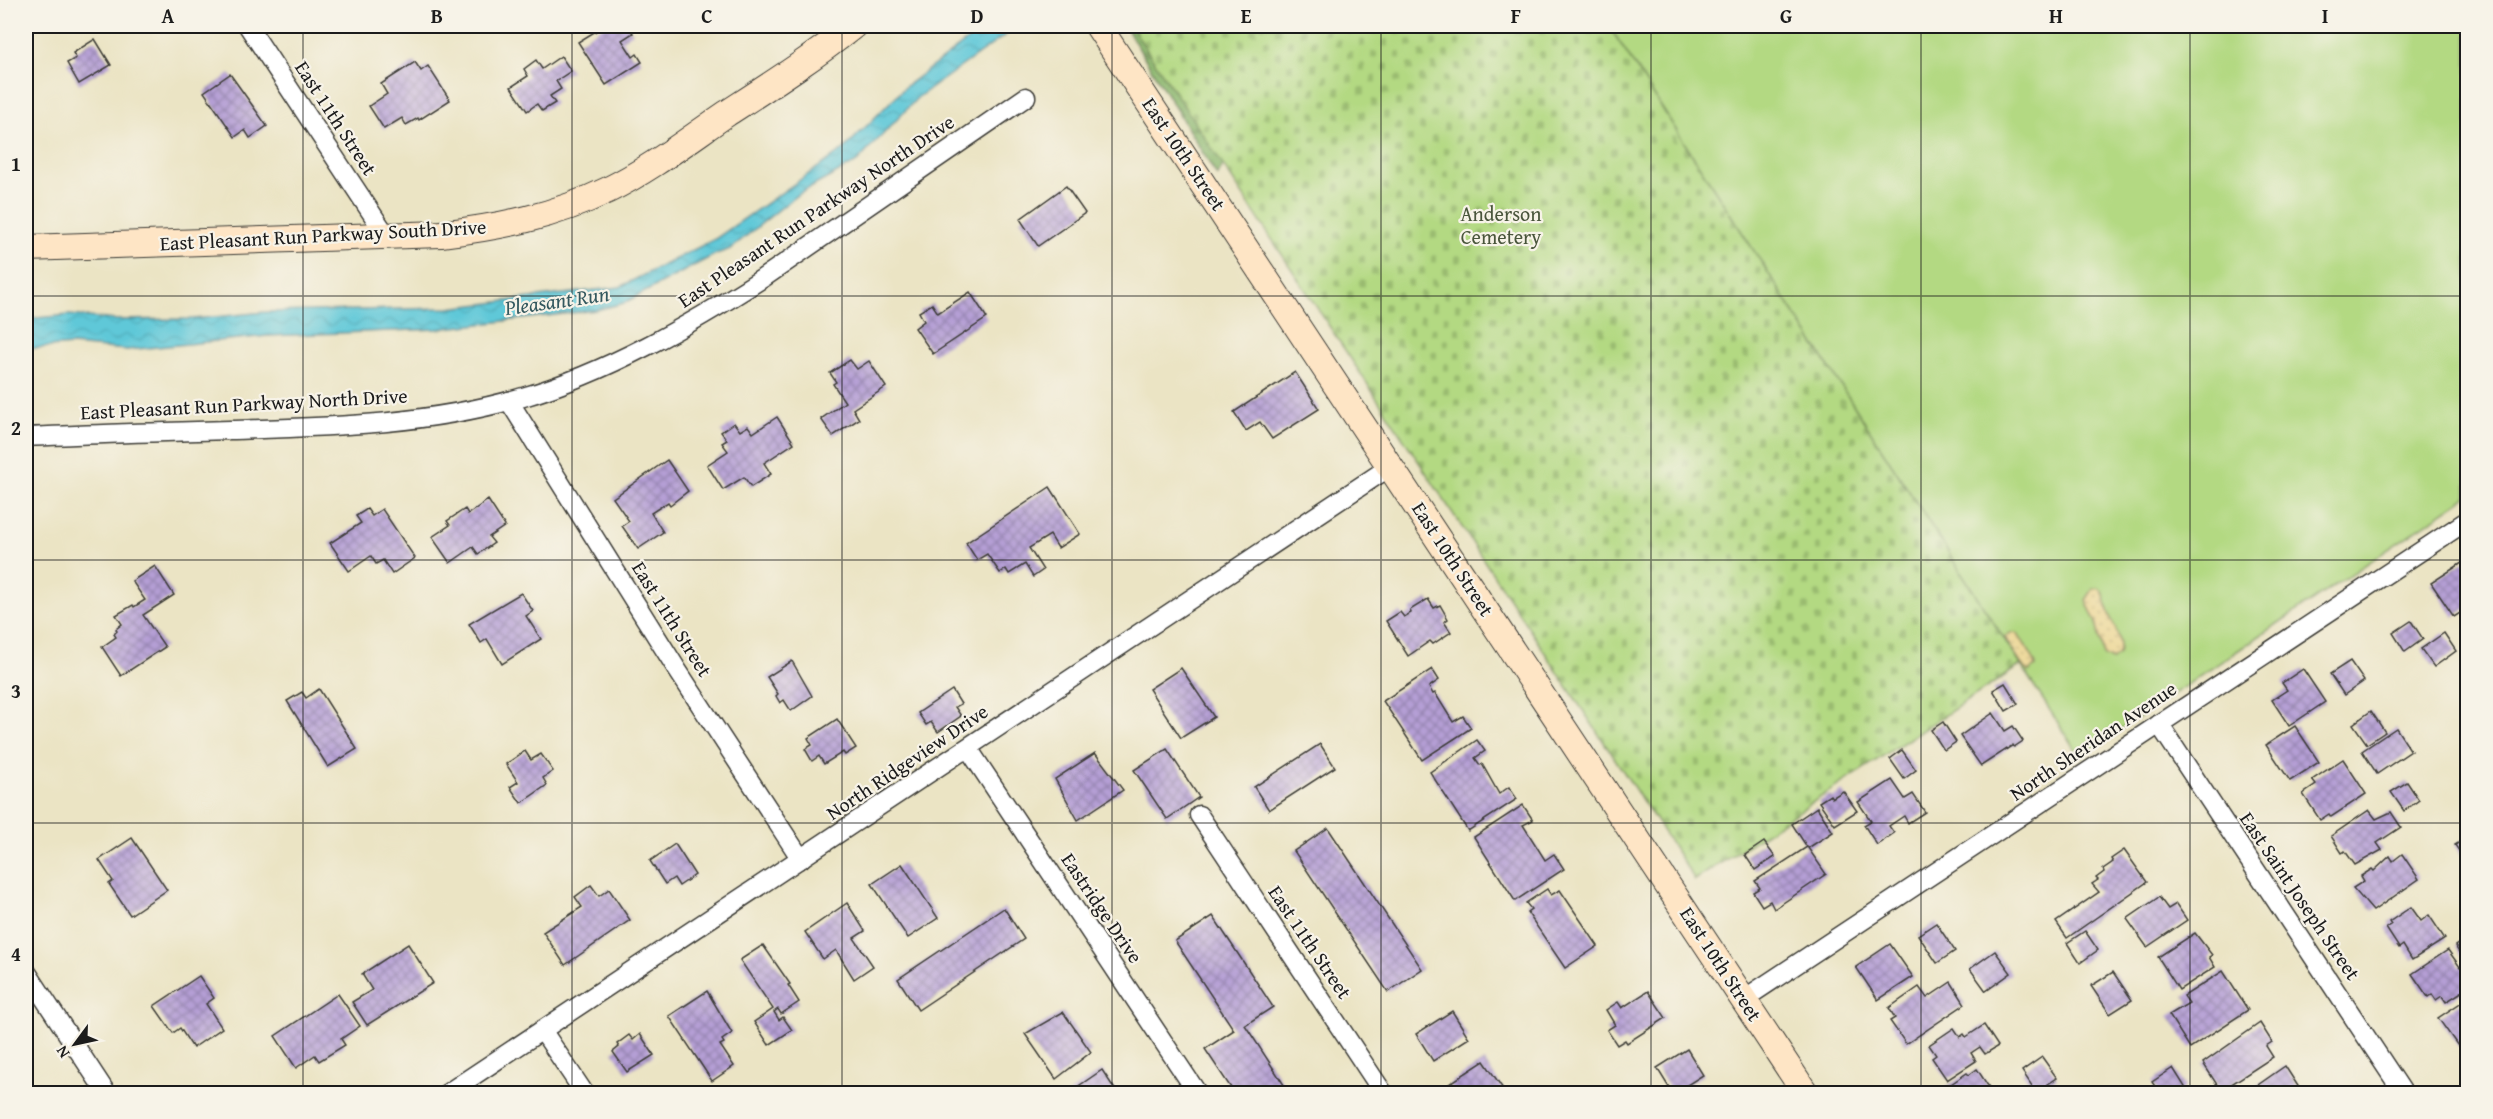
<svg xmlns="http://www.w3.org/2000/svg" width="2493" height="1119" font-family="'Gentium Book Plus',serif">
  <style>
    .grass { fill: #b3d982; stroke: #687a4f; stroke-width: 1.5 }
    .forest { fill: url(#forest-firs); stroke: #556a46; stroke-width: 1.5 }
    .sand { fill: url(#sand-dots); stroke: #857b5d; stroke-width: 1.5 }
    .cemetery { fill: url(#cemetery-stones); stroke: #687a4f; stroke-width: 1.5 }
    .water { fill: url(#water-waves); stroke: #3d727a; stroke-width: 1.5 }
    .building { fill: url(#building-cross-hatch) }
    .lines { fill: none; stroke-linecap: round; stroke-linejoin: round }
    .street-casing { stroke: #3b3a35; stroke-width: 21 }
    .secondary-casing { stroke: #3b3a35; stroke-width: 28 }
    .street { stroke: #fff; stroke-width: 18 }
    .secondary { stroke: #fee5c5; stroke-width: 26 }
    .grid { fill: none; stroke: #1c1c1c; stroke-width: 1.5; stroke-opacity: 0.55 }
    .labels { text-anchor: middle; stroke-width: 4.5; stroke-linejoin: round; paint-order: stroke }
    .street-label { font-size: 20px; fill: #1c1c1c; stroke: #f7f3e8 }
    .park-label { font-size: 20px; fill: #49553b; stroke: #f7f3e8 }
    .water-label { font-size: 21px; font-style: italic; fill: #33585e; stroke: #f7f3e8 }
    .neatline { fill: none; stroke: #1c1c1c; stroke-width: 2 }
    .grid-label { font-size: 20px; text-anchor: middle; font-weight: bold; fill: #1c1c1c }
  </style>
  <defs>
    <pattern id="forest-firs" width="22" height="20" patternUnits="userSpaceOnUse" patternTransform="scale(1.5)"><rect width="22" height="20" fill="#8eb970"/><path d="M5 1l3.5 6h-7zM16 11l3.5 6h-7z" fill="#7a9e60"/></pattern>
    <pattern id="sand-dots" width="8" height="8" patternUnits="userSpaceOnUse" patternTransform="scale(1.5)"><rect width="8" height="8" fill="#eeda9e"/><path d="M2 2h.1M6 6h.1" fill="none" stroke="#ccba88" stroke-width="1.8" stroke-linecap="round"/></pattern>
    <pattern id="cemetery-stones" width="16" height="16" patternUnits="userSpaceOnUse" patternTransform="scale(1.5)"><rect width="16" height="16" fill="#b3d982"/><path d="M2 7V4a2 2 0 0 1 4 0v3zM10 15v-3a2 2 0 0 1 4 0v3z" fill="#99ba70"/></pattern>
    <pattern id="water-waves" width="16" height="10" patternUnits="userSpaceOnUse" patternTransform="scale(1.5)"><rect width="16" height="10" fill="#5ec8d8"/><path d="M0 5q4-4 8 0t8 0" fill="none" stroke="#51abb9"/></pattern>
    <pattern id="building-cross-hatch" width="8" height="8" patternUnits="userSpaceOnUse" patternTransform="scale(1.5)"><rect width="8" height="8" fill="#b59fd5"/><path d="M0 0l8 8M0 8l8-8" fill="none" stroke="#9281ac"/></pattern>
  </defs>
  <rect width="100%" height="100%" fill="#f7f3e8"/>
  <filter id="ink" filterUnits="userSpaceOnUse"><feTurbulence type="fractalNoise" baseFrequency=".0167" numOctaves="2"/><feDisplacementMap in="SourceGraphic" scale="12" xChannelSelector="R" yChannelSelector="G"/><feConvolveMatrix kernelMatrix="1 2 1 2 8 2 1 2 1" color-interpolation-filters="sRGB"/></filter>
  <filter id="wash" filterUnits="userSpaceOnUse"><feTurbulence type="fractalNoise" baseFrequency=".008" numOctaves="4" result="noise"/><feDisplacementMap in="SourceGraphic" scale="24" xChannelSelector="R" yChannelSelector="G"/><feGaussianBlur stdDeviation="1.35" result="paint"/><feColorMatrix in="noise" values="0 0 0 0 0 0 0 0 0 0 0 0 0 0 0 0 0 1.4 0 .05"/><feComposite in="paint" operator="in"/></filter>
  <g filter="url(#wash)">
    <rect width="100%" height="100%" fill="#ebe4c4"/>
    <polygon class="grass" points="1609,26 2467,26 2467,496 2080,757"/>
    <polygon class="forest" points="1125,26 1209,26 1230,155 1217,176"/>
    <g class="sand">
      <path d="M2099,588C2107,594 2105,604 2109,614C2114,627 2123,640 2119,654L2112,660L2104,656L2096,623L2086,600L2093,589Z"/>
      <path d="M2011,633H2016C2021,638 2036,660 2036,667L2029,672L2021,664L2004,637Z"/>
    </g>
    <polygon class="cemetery" points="1131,26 1609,26 2021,665 1695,880"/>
    <polygon class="water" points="987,26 1018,26 917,98 857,162 797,195 730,249 716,254 624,303 596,310 438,329 267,336 127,350 72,345 26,349 26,319 70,315 115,320 193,319 266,312 449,308 620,287 715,239 843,150 906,86"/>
    <g id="blocks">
      <g class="building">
        <polygon points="604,26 628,26 633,33 622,40 633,57 637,54 642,62 606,85 578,42"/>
        <polygon points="95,39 111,65 79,84 67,63 76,58 73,53"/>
        <polygon points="561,56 571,71 556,81 561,89 550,96 555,103 542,111 537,104 527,111 511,87 528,76 524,69 536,60 542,69"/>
        <polygon points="415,62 421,71 428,66 450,100 419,120 418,118 406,125 402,118 384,129 369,106 387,94 381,84"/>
        <polygon points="230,74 267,126 250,138 245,130 235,137 204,92"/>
        <polygon points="1066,186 1085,213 1038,246 1020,219"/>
        <polygon points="970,292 987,318 933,354 915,328 924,321 919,312 932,304 938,313"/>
        <polygon points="850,360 857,369 869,361 886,387 853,409 859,419 833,436 821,419 845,402 833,384 836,382 830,373"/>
        <polygon points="1295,372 1319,409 1272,439 1260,422 1246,431 1234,412"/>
        <polygon points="777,417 794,443 764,463 771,474 751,487 744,477 723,490 707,465 728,451 722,443 727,440 721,432 734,423 740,431 748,426 753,433"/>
        <polygon points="667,460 688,491 670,505 668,502 651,513 663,532 638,549 622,526 629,521 613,498"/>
        <polygon points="1050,487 1080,534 1058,548 1050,535 1029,548 1043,570 1033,577 1025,564 1009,574 1006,569 1000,573 987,554 977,560 966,543"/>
        <polygon points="488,500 505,526 489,537 494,543 478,554 473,547 450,563 432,537 450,525 447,521 465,509 468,514"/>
        <polygon points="367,509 372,516 382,509 415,558 392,574 383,560 376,564 371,556 349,571 330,543 361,523 356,516"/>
        <polygon points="2468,559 2468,608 2454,617 2431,583"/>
        <polygon points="155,566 174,595 143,615 165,647 121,676 102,647 116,637 114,634 117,631 116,629 122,624 116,615 133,605 134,607 145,600 132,581"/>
        <polygon points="521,593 533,611 526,616 541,639 502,664 487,639 481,643 469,624"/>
        <polygon points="1428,599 1434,608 1440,605 1448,619 1444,622 1451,632 1433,644 1430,641 1408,656 1386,621 1400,612 1404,617 1411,613 1410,610"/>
        <polygon points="2411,621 2423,639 2405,652 2393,633"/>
        <polygon points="2444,633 2456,651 2434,667 2421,649"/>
        <polygon points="792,661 812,696 791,711 784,700 780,703 776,696 778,694 767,677"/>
        <polygon points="2350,661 2364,681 2344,695 2330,674"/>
        <polygon points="1181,668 1214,717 1181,738 1149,689"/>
        <polygon points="1432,669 1439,680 1429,687 1433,694 1435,693 1453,722 1463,716 1471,728 1422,760 1383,701"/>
        <polygon points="2303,669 2325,702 2289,726 2272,700 2287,690 2282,683"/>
        <polygon points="2005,683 2018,704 2006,711 1993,690"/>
        <polygon points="319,689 357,749 328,767 287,701 302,692 306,698"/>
        <polygon points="952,690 961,704 955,707 961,716 938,732 931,722 926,725 918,713"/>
        <polygon points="2371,711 2385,732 2367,744 2353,724"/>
        <polygon points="1993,713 2005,731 2013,726 2023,741 2014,747 2013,745 1981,766 1960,736"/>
        <polygon points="837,719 856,748 845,755 843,752 824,764 819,756 812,761 805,749 812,745 808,738"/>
        <polygon points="1943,722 1956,742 1944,750 1931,730"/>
        <polygon points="2295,726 2319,762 2290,781 2266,745"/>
        <polygon points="2396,728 2411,751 2377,774 2362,751"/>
        <polygon points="1477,740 1485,751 1475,758 1480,765 1482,764 1499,794 1509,787 1517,799 1468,831 1430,772"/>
        <polygon points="1320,744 1335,767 1269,810 1254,787"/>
        <polygon points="1167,749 1199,797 1167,819 1134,770"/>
        <polygon points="1902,750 1916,770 1904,779 1890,759"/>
        <polygon points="525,751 531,760 541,754 553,771 543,778 547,785 521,803 510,787 518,782 506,764"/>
        <polygon points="1095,753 1123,790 1078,820 1055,779"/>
        <polygon points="2343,759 2366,794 2331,817 2329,814 2320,820 2303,794 2316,785 2312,780"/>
        <polygon points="1892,780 1905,799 1913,794 1925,812 1908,823 1904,816 1889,826 1894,833 1877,845 1864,825 1871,821 1858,802"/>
        <polygon points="2407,782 2419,800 2404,811 2391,792"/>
        <polygon points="1843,791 1857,811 1835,825 1819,802 1830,795 1832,798"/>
        <polygon points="1523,805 1533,820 1523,825 1545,860 1554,854 1564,869 1515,901 1474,837"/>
        <polygon points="1817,807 1833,832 1808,848 1826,874 1774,909 1770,901 1762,906 1753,892 1760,888 1755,881 1807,847 1792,824"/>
        <polygon points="2369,810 2376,819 2391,812 2401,827 2377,843 2382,850 2355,865 2345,851 2342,853 2331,836"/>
        <polygon points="1328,828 1422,969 1388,992 1294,851"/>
        <polygon points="2468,837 2468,864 2455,845"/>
        <polygon points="132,838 167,890 130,915 109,884 113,881 99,860"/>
        <polygon points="1764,842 1775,857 1755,870 1745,855"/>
        <polygon points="675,844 695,875 679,886 674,878 665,884 650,861"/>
        <polygon points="2124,850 2147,882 2067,938 2056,922 2099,892 2092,884 2098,880 2096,878 2104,872 2103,869 2113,862 2111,859"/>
        <polygon points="2402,854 2419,879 2373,911 2353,888 2364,881 2361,876 2372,869 2374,871 2390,856 2393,861"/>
        <polygon points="902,864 938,918 908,938 872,884"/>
        <polygon points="591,885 599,896 609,889 630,920 565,965 543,932 582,907 575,897"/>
        <polygon points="1547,889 1551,895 1560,890 1598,946 1565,968 1527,912 1531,909 1526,903"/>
        <polygon points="2159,897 2168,909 2176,904 2187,920 2147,947 2127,919"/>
        <polygon points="847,903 865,931 854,938 873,966 854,979 836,950 823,959 805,932"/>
        <polygon points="2411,907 2421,921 2429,915 2445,939 2412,960 2403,945 2399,948 2386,928 2391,925 2389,922"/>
        <polygon points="1004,908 1024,939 918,1010 898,979"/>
        <polygon points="1213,916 1273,1007 1245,1025 1290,1094 1235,1094 1205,1049 1234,1030 1175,941"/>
        <polygon points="1936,923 1955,951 1937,963 1918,935"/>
        <polygon points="2085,931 2098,950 2080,963 2067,943"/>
        <polygon points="2195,933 2212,955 2209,957 2215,967 2179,990 2158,957"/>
        <polygon points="2468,937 2468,988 2446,1002 2442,996 2436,1000 2432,994 2428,997 2412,974 2448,950 2460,967 2466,963 2455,946"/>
        <polygon points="408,944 433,983 367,1025 352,1002 372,990 362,974"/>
        <polygon points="1890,944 1913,977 1878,1000 1856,967"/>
        <polygon points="763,945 790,984 788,985 799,1002 781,1014 778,1009 774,1012 779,1020 783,1017 792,1030 769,1045 754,1022 773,1009 740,960"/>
        <polygon points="1995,951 2011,973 1986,991 1970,969"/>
        <polygon points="2223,971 2248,1010 2190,1048 2169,1015 2189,1003 2184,996"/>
        <polygon points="2113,972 2132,1000 2110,1014 2091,986"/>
        <polygon points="199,976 214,998 206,1004 222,1028 193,1048 180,1028 173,1033 154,1006"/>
        <polygon points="1951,982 1965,1004 1906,1044 1890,1021 1895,1018 1889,1008 1919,987 1927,998"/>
        <polygon points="707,991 732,1033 722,1040 724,1043 720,1045 734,1066 712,1081 669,1016"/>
        <polygon points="1648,991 1666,1018 1627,1043 1625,1040 1617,1045 1607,1030 1615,1025 1606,1010 1618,1002 1622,1008"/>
        <polygon points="338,994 360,1026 341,1039 345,1045 319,1061 315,1055 296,1068 275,1036"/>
        <polygon points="2465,1000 2468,1005 2468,1040 2458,1046 2438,1018"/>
        <polygon points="1452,1011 1469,1038 1433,1061 1416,1034"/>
        <polygon points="1063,1012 1091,1052 1056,1079 1025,1034"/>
        <polygon points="2260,1023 2272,1042 2266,1046 2273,1057 2221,1091 2203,1063"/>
        <polygon points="1984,1025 1998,1046 1985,1054 1980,1047 1971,1053 1976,1061 1947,1080 1932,1058 1936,1055 1929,1045 1954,1028 1960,1037 1964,1034 1966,1037"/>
        <polygon points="640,1034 654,1055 627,1072 613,1052 619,1047 617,1044 629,1035 633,1040"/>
        <polygon points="1687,1049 1703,1075 1673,1094 1657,1068"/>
        <polygon points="2042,1057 2057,1078 2036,1092 2022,1071"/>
        <polygon points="1484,1061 1503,1089 1495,1094 1455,1094 1449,1084"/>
        <polygon points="2285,1066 2303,1094 2245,1094"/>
        <polygon points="2173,1068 2185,1087 2176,1094 2160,1094 2152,1082"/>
        <polygon points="1977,1069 1992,1092 1989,1094 1942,1094 1941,1091 1967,1073 1969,1075"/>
        <polygon points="1102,1070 1118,1094 1067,1094"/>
      </g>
    </g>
  </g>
  <g filter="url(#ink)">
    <use href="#blocks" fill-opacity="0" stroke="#3b3a35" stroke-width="1.5"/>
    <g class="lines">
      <defs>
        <g id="street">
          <polyline points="248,26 386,235"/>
          <polyline points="509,401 678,671 801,859"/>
          <path d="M26,437C94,434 162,432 230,430C328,427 429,425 523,397C606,373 690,325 763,278L1026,97"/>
          <polyline points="2159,724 2404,1094"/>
          <polyline points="968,748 1198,1094"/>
          <polyline points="1199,815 1384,1094"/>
          <polyline points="26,971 107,1094"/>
          <polyline points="1744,999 2468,520"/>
          <polyline points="542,1030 585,1094"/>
          <polyline points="446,1094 1391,466"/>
        </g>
        <g id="secondary">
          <polyline points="1098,26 1806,1094"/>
          <path d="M26,248L441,234C500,227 555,216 608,190C649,170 688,140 726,114C769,86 813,58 853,26"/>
        </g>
      </defs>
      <use href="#street" class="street-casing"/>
      <use href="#secondary" class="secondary-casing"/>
      <use href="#street" class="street"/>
      <use href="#secondary" class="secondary"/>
    </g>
  </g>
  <path class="grid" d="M303,26V1094M572,26V1094M842,26V1094M1112,26V1094M1381,26V1094M1651,26V1094M1921,26V1094M2190,26V1094M26,296H2468M26,560H2468M26,823H2468"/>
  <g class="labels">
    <g class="street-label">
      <text transform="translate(336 118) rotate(57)" y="7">East 11th Street</text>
      <text transform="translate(1184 154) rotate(56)" y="7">East 10th Street</text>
      <text transform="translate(816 211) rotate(-34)" y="7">East Pleasant Run Parkway North Drive</text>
      <text transform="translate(323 235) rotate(-3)" y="7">East Pleasant Run Parkway South Drive</text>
      <text transform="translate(244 404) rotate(-3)" y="7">East Pleasant Run Parkway North Drive</text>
      <text transform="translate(1453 559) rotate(57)" y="7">East 10th Street</text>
      <text transform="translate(672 619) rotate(58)" y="7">East 11th Street</text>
      <text transform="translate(2093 741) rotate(-34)" y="7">North Sheridan Avenue</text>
      <text transform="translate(907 762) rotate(-34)" y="7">North Ridgeview Drive</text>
      <text transform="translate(2300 896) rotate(56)" y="7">East Saint Joseph Street</text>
      <text transform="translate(1102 908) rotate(56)" y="7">Eastridge Drive</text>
      <text transform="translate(1310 942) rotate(56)" y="7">East 11th Street</text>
      <text transform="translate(1721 964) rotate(57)" y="7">East 10th Street</text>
    </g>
    <g class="park-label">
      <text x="1501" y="221">Anderson<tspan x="1501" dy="23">Cemetery</tspan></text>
    </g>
    <g class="water-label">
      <text transform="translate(557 301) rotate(-8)" y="7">Pleasant Run</text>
    </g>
  </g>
  <rect width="2493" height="1119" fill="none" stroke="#f7f3e8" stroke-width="66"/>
  <g transform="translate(75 1044) rotate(237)" stroke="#f7f3e8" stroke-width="4.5" paint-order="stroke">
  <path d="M0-4.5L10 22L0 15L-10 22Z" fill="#1c1c1c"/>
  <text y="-9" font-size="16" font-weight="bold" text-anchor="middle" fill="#1c1c1c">N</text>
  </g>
  <rect x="33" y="33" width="2427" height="1053" class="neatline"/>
  <g class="grid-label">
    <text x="168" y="23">A</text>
    <text x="437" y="23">B</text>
    <text x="707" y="23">C</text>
    <text x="977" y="23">D</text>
    <text x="1246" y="23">E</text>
    <text x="1516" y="23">F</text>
    <text x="1786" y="23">G</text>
    <text x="2056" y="23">H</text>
    <text x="2325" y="23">I</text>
    <text x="16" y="171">1</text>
    <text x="16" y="435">2</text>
    <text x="16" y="698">3</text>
    <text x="16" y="961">4</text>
  </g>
</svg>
